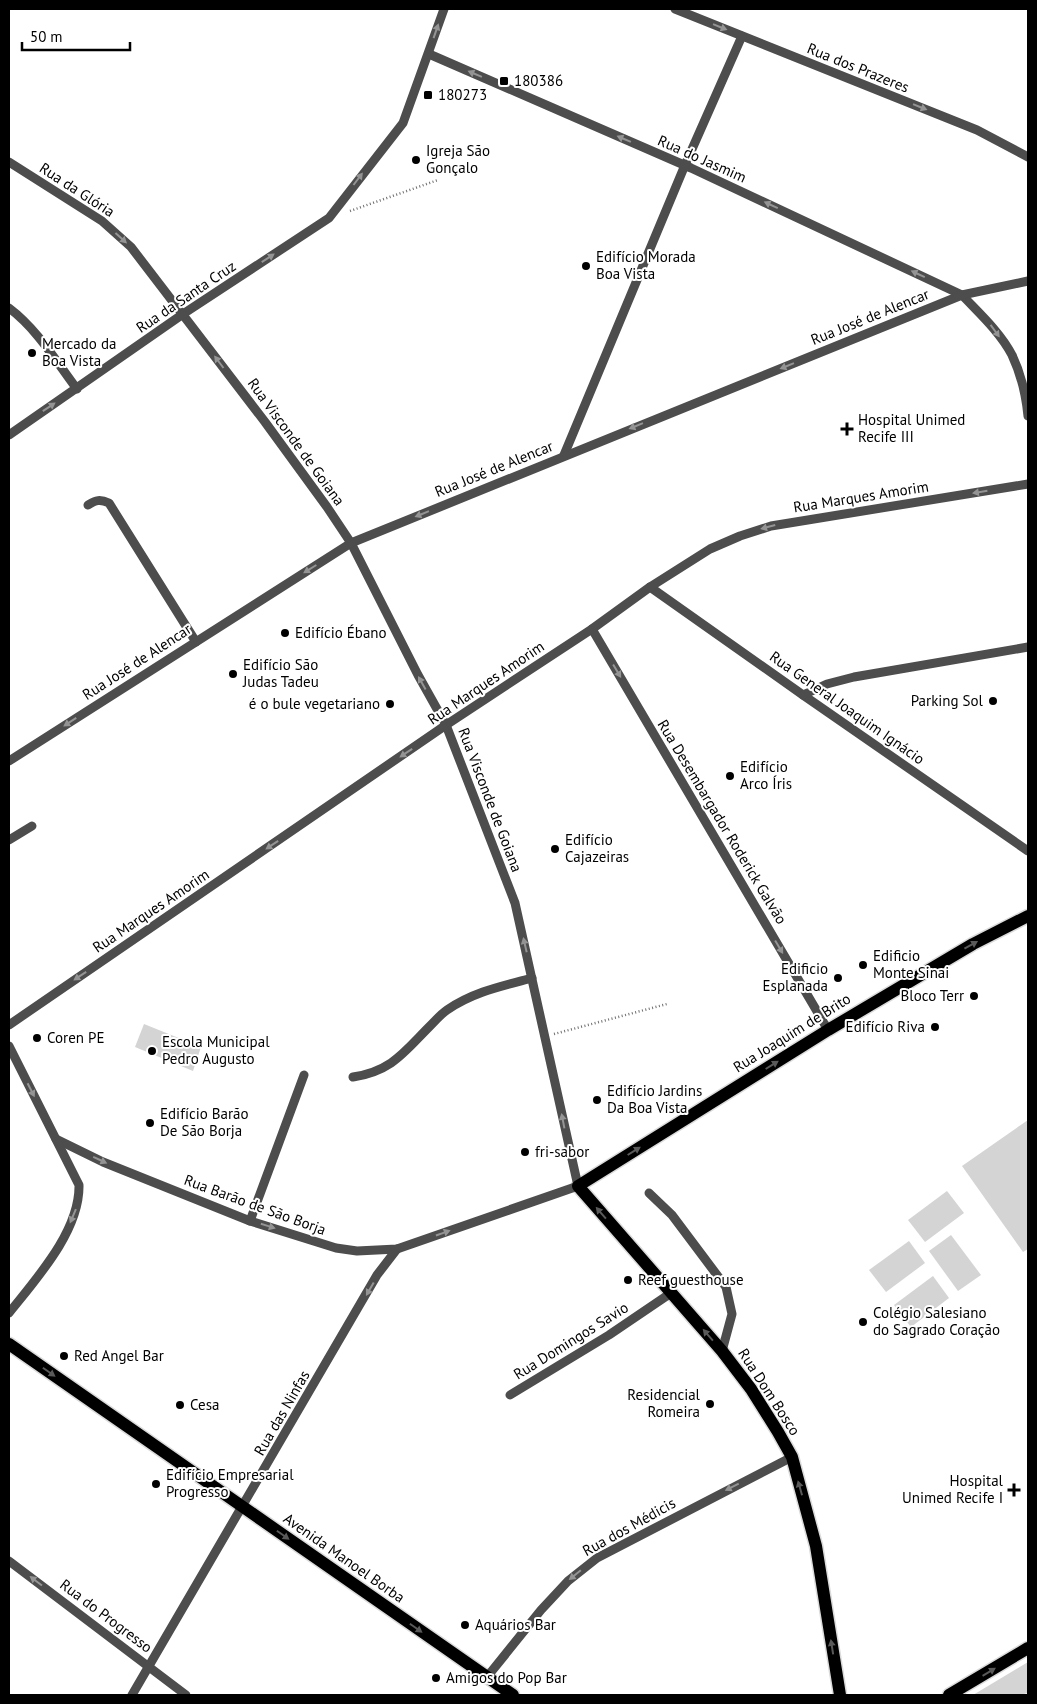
<svg xmlns="http://www.w3.org/2000/svg" width="1037" height="1704" font-family="'PT Sans',sans-serif">
  <style>
    .green { fill: #d4d4d4 }
    .lines { fill: none; stroke-linecap: round; stroke-linejoin: round }
    .major-casing { stroke: #dbdbdb; stroke-width: 15 }
    .path { stroke: #6f6f6f; stroke-width: 2.5; stroke-dasharray: 1 2.5; stroke-linecap: butt }
    .minor { stroke: #4d4d4d; stroke-width: 9 }
    .major { stroke: #000; stroke-width: 12 }
    .oneway { fill: #949494 }
    .oneway2 { fill: #595959 }
    .poi-dot { fill: #000; stroke: #fff; stroke-width: 2 }
    .labels { text-anchor: middle; stroke-width: 4; stroke-linejoin: round; paint-order: stroke }
    .street-label { font-size: 15px; fill: #000; stroke: #fff }
    .poi-label { font-size: 15px; fill: #000; stroke: #fff; text-anchor: start }
  </style>
  <rect width="100%" height="100%" fill="#fff"/>
  <g class="green">
    <polygon points="144,1024 201,1047 193,1071 135,1047"/>
    <polygon points="1028,1120 1028,1249 1023,1252 962,1166"/>
    <polygon points="947,1191 964,1213 925,1242 908,1220"/>
    <polygon points="951,1235 981,1275 958,1291 929,1251"/>
    <polygon points="909,1241 925,1263 886,1292 869,1270"/>
    <polygon points="933,1276 949,1298 911,1327 894,1305"/>
    <polygon points="1028,1662 1028,1693 1020,1695 973,1695"/>
  </g>
  <g class="lines">
    <defs>
      <g id="major">
        <polyline points="9,1344 513,1695"/>
        <polyline points="840,1695 816,1546 792,1457 778,1432 751,1389 722,1351 578,1186 828,1030 973,944 1028,916"/>
        <polyline points="949,1695 1028,1648"/>
      </g>
    </defs>
    <use href="#major" class="major-casing"/>
    <g class="path">
      <polyline points="350,211 438,180"/>
      <polyline points="554,1034 667,1004"/>
    </g>
    <g class="minor">
      <polyline points="675,9 977,130 1028,157"/>
      <path d="M429,54L691,168L962,295C979,313 1000,332 1012,355C1021,374 1026,395 1028,416"/>
      <polyline points="9,162 102,221 131,247 265,422 327,507 351,543 418,675 446,725 515,903 578,1186 397,1249 357,1251 336,1248 250,1221 103,1162 56,1139"/>
      <path d="M9,308C37,329 56,361 77,389"/>
      <polyline points="9,435 183,314 329,218 403,123 444,9"/>
      <polyline points="564,455 685,165 742,36"/>
      <path d="M88,505C96,500 100,499 109,503L196,642"/>
      <polyline points="650,587 803,695 1028,851"/>
      <polyline points="592,629 828,1030"/>
      <polyline points="803,695 827,684 854,677 1028,647"/>
      <polyline points="9,761 351,543 962,295 1028,281"/>
      <polyline points="9,840 32,826"/>
      <polyline points="9,1025 446,725 592,629 650,587 710,549 740,536 771,526 1028,484"/>
      <path d="M9,1046L79,1185C80,1231 36,1279 9,1313"/>
      <path d="M353,1077C392,1071 404,1052 430,1026C435,1021 441,1014 447,1010C473,992 502,986 532,978"/>
      <polyline points="649,1193 672,1215 726,1287 732,1314 722,1351"/>
      <polyline points="250,1221 304,1075"/>
      <polyline points="510,1395 609,1335 671,1293"/>
      <polyline points="9,1561 186,1695"/>
      <polyline points="487,1677 541,1610 568,1581 597,1558 792,1457"/>
      <polyline points="132,1695 377,1275 397,1249"/>
    </g>
    <use href="#major" class="major"/>
  </g>
  <defs><path id="oneway-solid" d="M-6-.8H1V-3.2L6.5 0L1 3.2V.8H-6Z" transform="scale(1.25)"/></defs>
  <g class="oneway">
    <use href="#oneway-solid" transform="translate(720 27) rotate(22)"/>
    <use href="#oneway-solid" transform="translate(436 31) rotate(-71)"/>
    <use href="#oneway-solid" transform="translate(475 74) rotate(-157)"/>
    <use href="#oneway-solid" transform="translate(920 107) rotate(22)"/>
    <use href="#oneway-solid" transform="translate(624 139) rotate(-157)"/>
    <use href="#oneway-solid" transform="translate(358 179) rotate(-53)"/>
    <use href="#oneway-solid" transform="translate(771 205) rotate(-155)"/>
    <use href="#oneway-solid" transform="translate(121 238) rotate(42)"/>
    <use href="#oneway-solid" transform="translate(268 258) rotate(-33)"/>
    <use href="#oneway-solid" transform="translate(918 274) rotate(-155)"/>
    <use href="#oneway-solid" transform="translate(995 331) rotate(54)"/>
    <use href="#oneway-solid" transform="translate(219 362) rotate(-127)"/>
    <use href="#oneway-solid" transform="translate(787 366) rotate(158)"/>
    <use href="#oneway-solid" transform="translate(49 407) rotate(-34)"/>
    <use href="#oneway-solid" transform="translate(636 426) rotate(158)"/>
    <use href="#oneway-solid" transform="translate(980 492) rotate(171)"/>
    <use href="#oneway-solid" transform="translate(422 514) rotate(158)"/>
    <use href="#oneway-solid" transform="translate(768 527) rotate(165)"/>
    <use href="#oneway-solid" transform="translate(310 569) rotate(148)"/>
    <use href="#oneway-solid" transform="translate(617 671) rotate(59)"/>
    <use href="#oneway-solid" transform="translate(422 683) rotate(-119)"/>
    <use href="#oneway-solid" transform="translate(70 722) rotate(147)"/>
    <use href="#oneway-solid" transform="translate(406 753) rotate(146)"/>
    <use href="#oneway-solid" transform="translate(272 845) rotate(146)"/>
    <use href="#oneway-solid" transform="translate(525 945) rotate(-103)"/>
    <use href="#oneway-solid" transform="translate(779 947) rotate(59)"/>
    <use href="#oneway-solid" transform="translate(80 976) rotate(146)"/>
    <use href="#oneway-solid" transform="translate(31 1090) rotate(63)"/>
    <use href="#oneway-solid" transform="translate(563 1121) rotate(-101)"/>
    <use href="#oneway-solid" transform="translate(100 1160) rotate(25)"/>
    <use href="#oneway-solid" transform="translate(73 1216) rotate(113)"/>
    <use href="#oneway-solid" transform="translate(268 1226) rotate(17)"/>
    <use href="#oneway-solid" transform="translate(443 1233) rotate(-19)"/>
    <use href="#oneway-solid" transform="translate(370 1289) rotate(120)"/>
    <use href="#oneway-solid" transform="translate(732 1487) rotate(153)"/>
    <use href="#oneway-solid" transform="translate(575 1575) rotate(141)"/>
    <use href="#oneway-solid" transform="translate(36 1581) rotate(-143)"/>
  </g>
  <g class="oneway2">
    <use href="#oneway-solid" transform="translate(971 945) rotate(-29)"/>
    <use href="#oneway-solid" transform="translate(772 1065) rotate(-32)"/>
    <use href="#oneway-solid" transform="translate(634 1151) rotate(-32)"/>
    <use href="#oneway-solid" transform="translate(601 1213) rotate(-131)"/>
    <use href="#oneway-solid" transform="translate(708 1335) rotate(-131)"/>
    <use href="#oneway-solid" transform="translate(49 1372) rotate(35)"/>
    <use href="#oneway-solid" transform="translate(800 1488) rotate(-106)"/>
    <use href="#oneway-solid" transform="translate(283 1535) rotate(35)"/>
    <use href="#oneway-solid" transform="translate(416 1628) rotate(35)"/>
    <use href="#oneway-solid" transform="translate(832 1647) rotate(-99)"/>
    <use href="#oneway-solid" transform="translate(989 1672) rotate(-31)"/>
  </g>
  <g class="poi-dot">
    <rect x="499" y="76" width="10" height="10" rx="2.5"/>
    <rect x="423" y="90" width="10" height="10" rx="2.5"/>
    <circle cx="416" cy="160" r="5"/>
    <circle cx="586" cy="266" r="5"/>
    <circle cx="32" cy="353" r="5"/>
    <path d="M844.5 421.5h5v5h5v5h-5v5h-5v-5h-5v-5h5z"/>
    <circle cx="285" cy="633" r="5"/>
    <circle cx="233" cy="674" r="5"/>
    <circle cx="993" cy="701" r="5"/>
    <circle cx="390" cy="704" r="5"/>
    <circle cx="730" cy="776" r="5"/>
    <circle cx="555" cy="849" r="5"/>
    <circle cx="863" cy="965" r="5"/>
    <circle cx="838" cy="978" r="5"/>
    <circle cx="974" cy="996" r="5"/>
    <circle cx="935" cy="1027" r="5"/>
    <circle cx="37" cy="1038" r="5"/>
    <circle cx="152" cy="1051" r="5"/>
    <circle cx="597" cy="1100" r="5"/>
    <circle cx="150" cy="1123" r="5"/>
    <circle cx="525" cy="1152" r="5"/>
    <circle cx="628" cy="1280" r="5"/>
    <circle cx="863" cy="1322" r="5"/>
    <circle cx="64" cy="1356" r="5"/>
    <circle cx="710" cy="1404" r="5"/>
    <circle cx="180" cy="1405" r="5"/>
    <circle cx="156" cy="1484" r="5"/>
    <path d="M1011.5 1482.5h5v5h5v5h-5v5h-5v-5h-5v-5h5z"/>
    <circle cx="465" cy="1625" r="5"/>
    <circle cx="436" cy="1678" r="5"/>
  </g>
  <g class="labels">
    <g class="street-label">
      <text transform="translate(858 68) rotate(22)" y="5">Rua dos Prazeres</text>
      <text transform="translate(702 159) rotate(24)" y="5">Rua do Jasmim</text>
      <text transform="translate(77 190) rotate(33)" y="5">Rua da Glória</text>
      <text transform="translate(186 297) rotate(-34)" y="5">Rua da Santa Cruz</text>
      <text transform="translate(870 317) rotate(-22)" y="5">Rua José de Alencar</text>
      <text transform="translate(296 442) rotate(54)" y="5">Rua Visconde de Goiana</text>
      <text transform="translate(494 469) rotate(-22)" y="5">Rua José de Alencar</text>
      <text transform="translate(861 497) rotate(-9)" y="5">Rua Marques Amorim</text>
      <text transform="translate(137 662) rotate(-33)" y="5">Rua José de Alencar</text>
      <text transform="translate(486 683) rotate(-34)" y="5">Rua Marques Amorim</text>
      <text transform="translate(847 708) rotate(35)" y="5">Rua General Joaquim Ignácio</text>
      <text transform="translate(490 800) rotate(69)" y="5">Rua Visconde de Goiana</text>
      <text transform="translate(722 822) rotate(59)" y="5">Rua Desembargador Roderick Galvão</text>
      <text transform="translate(151 911) rotate(-34)" y="5">Rua Marques Amorim</text>
      <text transform="translate(792 1033) rotate(-32)" y="5">Rua Joaquim de Brito</text>
      <text transform="translate(255 1205) rotate(20)" y="5">Rua Barão de São Borja</text>
      <text transform="translate(571 1341) rotate(-32)" y="5">Rua Domingos Savio</text>
      <text transform="translate(769 1392) rotate(57)" y="5">Rua Dom Bosco</text>
      <text transform="translate(282 1413) rotate(-60)" y="5">Rua das Ninfas</text>
      <text transform="translate(629 1527) rotate(-29)" y="5">Rua dos Médicis</text>
      <text transform="translate(344 1558) rotate(35)" y="5">Avenida Manoel Borba</text>
      <text transform="translate(106 1616) rotate(37)" y="5">Rua do Progresso</text>
    </g>
    <g class="poi-label">
      <text x="514" y="86">180386</text>
      <text x="438" y="100">180273</text>
      <text x="426" y="156">Igreja São<tspan x="426" dy="17">Gonçalo</tspan></text>
      <text x="596" y="262">Edifício Morada<tspan x="596" dy="17">Boa Vista</tspan></text>
      <text x="42" y="349">Mercado da<tspan x="42" dy="17">Boa Vista</tspan></text>
      <text x="858" y="425">Hospital Unimed<tspan x="858" dy="17">Recife III</tspan></text>
      <text x="295" y="638">Edifício Ébano</text>
      <text x="243" y="670">Edifício São<tspan x="243" dy="17">Judas Tadeu</tspan></text>
      <text x="983" y="706" text-anchor="end">Parking Sol</text>
      <text x="380" y="709" text-anchor="end">é o bule vegetariano</text>
      <text x="740" y="772">Edifício<tspan x="740" dy="17">Arco Íris</tspan></text>
      <text x="565" y="845">Edifício<tspan x="565" dy="17">Cajazeiras</tspan></text>
      <text x="873" y="961">Edificio<tspan x="873" dy="17">Monte Sinai</tspan></text>
      <text x="828" y="974" text-anchor="end">Edificio<tspan x="828" dy="17">Esplanada</tspan></text>
      <text x="964" y="1001" text-anchor="end">Bloco Terr</text>
      <text x="925" y="1032" text-anchor="end">Edifício Riva</text>
      <text x="47" y="1043">Coren PE</text>
      <text x="162" y="1047">Escola Municipal<tspan x="162" dy="17">Pedro Augusto</tspan></text>
      <text x="607" y="1096">Edifício Jardins<tspan x="607" dy="17">Da Boa Vista</tspan></text>
      <text x="160" y="1119">Edifício Barão<tspan x="160" dy="17">De São Borja</tspan></text>
      <text x="535" y="1157">fri-sabor</text>
      <text x="638" y="1285">Reef guesthouse</text>
      <text x="873" y="1318">Colégio Salesiano<tspan x="873" dy="17">do Sagrado Coração</tspan></text>
      <text x="74" y="1361">Red Angel Bar</text>
      <text x="700" y="1400" text-anchor="end">Residencial<tspan x="700" dy="17">Romeira</tspan></text>
      <text x="190" y="1410">Cesa</text>
      <text x="166" y="1480">Edifício Empresarial<tspan x="166" dy="17">Progresso</tspan></text>
      <text x="1003" y="1486" text-anchor="end">Hospital<tspan x="1003" dy="17">Unimed Recife I</tspan></text>
      <text x="475" y="1630">Aquários Bar</text>
      <text x="446" y="1683">Amigos do Pop Bar</text>
    </g>
  </g>
  <rect width="1037" height="1704" fill="none" stroke="#000000" stroke-width="20"/>
  <path d="M22 42v8h108v-8" fill="none" stroke="#000000" stroke-width="2.5"/>
  <text x="30" y="42" font-size="15" fill="#000000" stroke="#ffffff" stroke-width="4" paint-order="stroke">50 m</text>
</svg>
